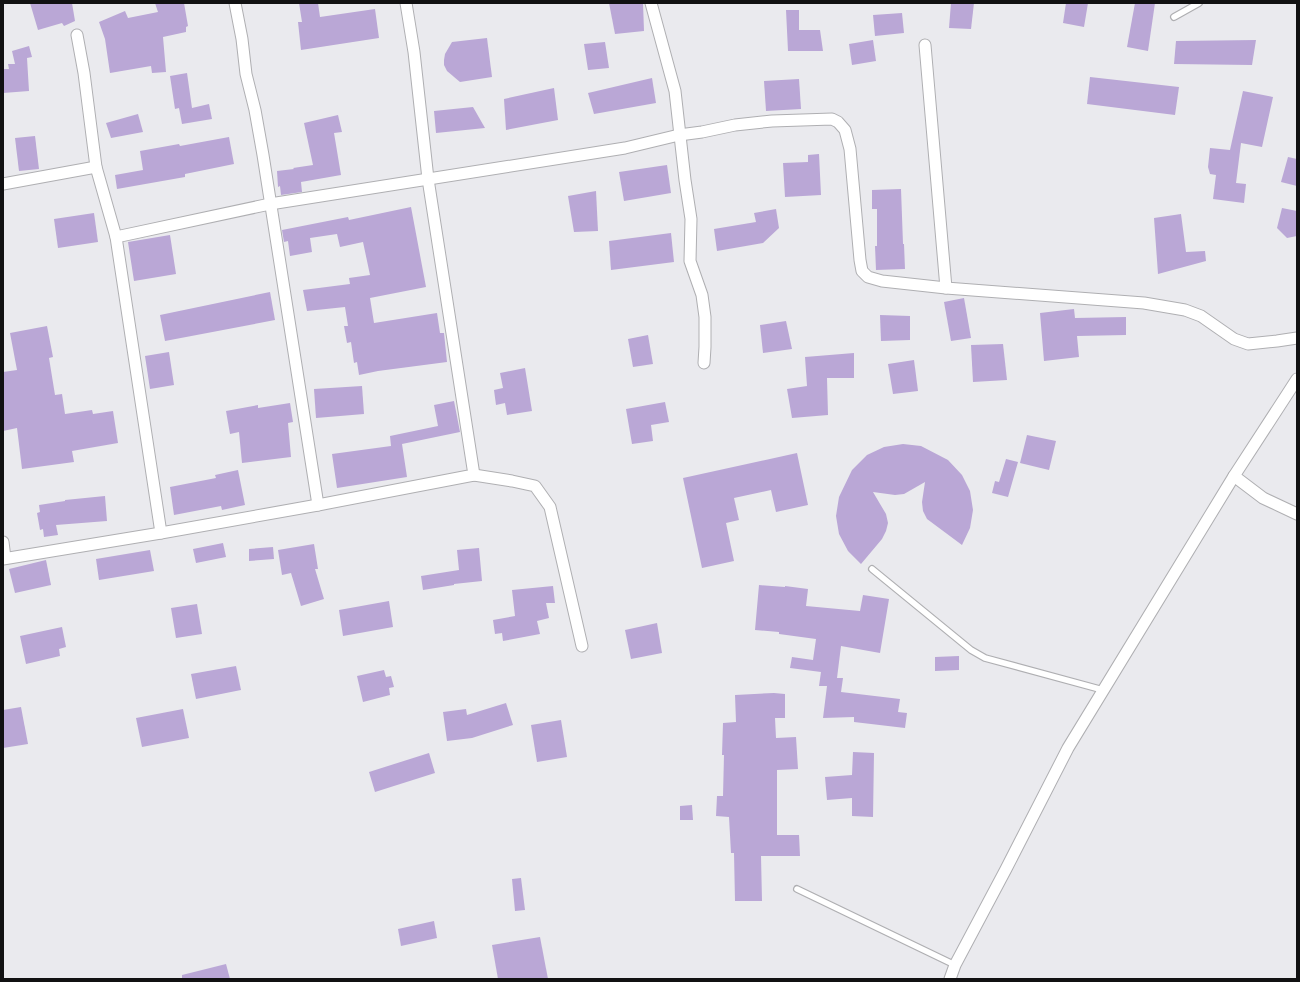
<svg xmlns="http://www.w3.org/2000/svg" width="1300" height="982" font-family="'Archivo Narrow',sans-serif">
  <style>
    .building { fill: #baa7d6 }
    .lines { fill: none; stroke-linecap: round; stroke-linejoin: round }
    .service-casing { stroke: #afafb2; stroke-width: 8 }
    .minor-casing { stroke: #afafb2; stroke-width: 13 }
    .service { stroke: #fff; stroke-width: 5.5 }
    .minor { stroke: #fff; stroke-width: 11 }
  </style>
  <rect width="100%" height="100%" fill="#eaeaee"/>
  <g class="building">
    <polygon points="30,3 72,3 75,21 64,26 62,23 38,30"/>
    <polygon points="155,3 184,3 188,26 186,27 186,32 163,37 166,72 152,73 151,66 110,73 105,39 99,22 125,11 128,18 158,12"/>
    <polygon points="299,3 318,3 320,17 375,9 379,38 301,50 298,22 302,22"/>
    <polygon points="609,3 643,3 644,31 615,34"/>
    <polygon points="951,3 974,3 971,29 949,28"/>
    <polygon points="1066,3 1088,3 1084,27 1063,23"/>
    <polygon points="1135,3 1155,3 1148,51 1127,47"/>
    <polygon points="786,10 799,10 799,30 820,30 823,51 788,51"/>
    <polygon points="902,13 904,33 875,36 873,15"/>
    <polygon points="487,38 492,77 460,82 447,71 444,65 444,60 445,54 452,42"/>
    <polygon points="873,40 876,61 852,65 849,44"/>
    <polygon points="1256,40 1252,65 1174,64 1176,41"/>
    <polygon points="605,42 609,68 588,70 584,44"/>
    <polygon points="29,46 32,57 27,58 29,91 3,93 3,69 9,69 8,64 15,64 12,51"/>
    <polygon points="187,73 192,108 209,104 212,119 182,124 179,108 175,109 170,76"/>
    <polygon points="1090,77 1179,87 1175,115 1087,104"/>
    <polygon points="652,78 656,103 594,114 588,93"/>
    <polygon points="799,79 801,109 766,111 764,81"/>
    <polygon points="554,88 558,120 506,130 504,99"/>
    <polygon points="1243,91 1273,97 1262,147 1241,143 1236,183 1246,184 1244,203 1213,199 1216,175 1210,174 1208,167 1210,148 1230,150"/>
    <polygon points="473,107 485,128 436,133 434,111"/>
    <polygon points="138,114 143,132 111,138 106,123"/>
    <polygon points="338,115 342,132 334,133 341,175 301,182 302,192 281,195 280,186 278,187 277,171 294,169 293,168 313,165 304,123"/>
    <polygon points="35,136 39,169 19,171 15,138"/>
    <polygon points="229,137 234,164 185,174 185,177 117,189 115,175 143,170 140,151 179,144 180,146"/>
    <polygon points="819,154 821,195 785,197 783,163 808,162 808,155"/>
    <polygon points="1288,157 1297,159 1297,186 1281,182"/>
    <polygon points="667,165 671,193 624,201 619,172"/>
    <polygon points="901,189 903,244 904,244 905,269 876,270 875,246 877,246 877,209 872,209 872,190"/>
    <polygon points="596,191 598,231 574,232 568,196"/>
    <polygon points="411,207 426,287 370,298 374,323 437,313 440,333 444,333 447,362 378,371 359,375 357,362 354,363 351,342 347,343 344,326 348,326 345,307 307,311 303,290 350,284 349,278 370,275 363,242 340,247 337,234 310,238 312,252 290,256 288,241 284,242 282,230 348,217 349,220"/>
    <polygon points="1282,208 1297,211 1297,236 1287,238 1277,228"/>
    <polygon points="776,209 779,228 763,243 717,251 714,229 756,222 754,213"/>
    <polygon points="94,213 98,242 58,248 54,219"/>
    <polygon points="1181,214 1186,252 1205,251 1206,261 1158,274 1154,218"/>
    <polygon points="671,233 674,262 611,270 609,241"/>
    <polygon points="170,235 176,274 134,281 128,242"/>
    <polygon points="270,292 275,320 165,341 160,315"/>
    <polygon points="964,298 971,338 951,341 944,302"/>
    <polygon points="1074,309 1075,318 1126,317 1126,335 1077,336 1079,357 1044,361 1040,313"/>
    <polygon points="880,315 910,316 910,340 881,341"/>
    <polygon points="786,321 792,349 763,353 760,325"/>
    <polygon points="47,326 53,357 49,358 55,395 62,394 65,414 92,410 93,414 113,411 118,443 72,451 74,462 22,469 17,428 3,431 3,372 17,370 10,333"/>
    <polygon points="648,335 653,364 633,367 628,339"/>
    <polygon points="1003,344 1007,380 973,382 971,345"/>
    <polygon points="169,352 174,385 150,389 145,356"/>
    <polygon points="854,353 854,378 827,378 828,415 792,418 787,389 807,386 805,357"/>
    <polygon points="914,360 918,391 893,394 888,364"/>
    <polygon points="525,368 532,411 507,415 505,403 496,405 494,390 503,388 500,373"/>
    <polygon points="362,386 364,414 316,418 314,389"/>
    <polygon points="454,401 460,432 402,444 407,477 337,488 332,454 391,446 390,436 438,426 434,405"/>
    <polygon points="665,402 669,422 651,425 653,441 632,444 626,409"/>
    <polygon points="290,403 293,422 288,423 291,457 242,463 239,432 230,434 226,411 258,405 258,408"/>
    <polygon points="1027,435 1056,441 1049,470 1020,463"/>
    <polygon points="903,444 921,446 948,460 962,475 970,491 973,510 970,528 962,545 927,519 923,511 922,502 925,482 904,494 895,495 873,492 886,514 888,523 886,531 882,539 861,564 848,551 839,534 836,516 839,497 852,470 867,455 884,447"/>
    <polygon points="797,453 808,505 776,512 771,490 734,498 739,520 726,523 734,561 702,568 683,478"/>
    <polygon points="1006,459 1018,462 1008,497 992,493 995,481 999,482"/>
    <polygon points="238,470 245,505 222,510 221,506 174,515 170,487 216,478 215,475"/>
    <polygon points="105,496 107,521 56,525 58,535 44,537 43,529 40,530 37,513 40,512 39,505 65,501 65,500"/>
    <polygon points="223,543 226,557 196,563 193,549"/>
    <polygon points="314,544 318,569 315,569 324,599 301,606 291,573 282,575 278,550"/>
    <polygon points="273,547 274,559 249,561 249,549"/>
    <polygon points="479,548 482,581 454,584 454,585 423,590 421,576 459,570 457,550"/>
    <polygon points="150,550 154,571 99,580 96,559"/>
    <polygon points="46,560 51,585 15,593 9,569"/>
    <polygon points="759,585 785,587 785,586 808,589 806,606 860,611 863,595 889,599 880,653 841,646 837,678 843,678 841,692 900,699 898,712 907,713 905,728 854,722 854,717 823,718 827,686 819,686 821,672 790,668 792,657 813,660 816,639 779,634 779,632 755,630"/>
    <polygon points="553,586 555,603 546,603 549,618 537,621 540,634 503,641 502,633 495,634 493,620 515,616 512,590"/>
    <polygon points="389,601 393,627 343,636 339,610"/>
    <polygon points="197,604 202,634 176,638 171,608"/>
    <polygon points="657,623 662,653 631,659 625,630"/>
    <polygon points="62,627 66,647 59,649 60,656 26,664 20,636"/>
    <polygon points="959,656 959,670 935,671 935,657"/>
    <polygon points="236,666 241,690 196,699 191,674"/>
    <polygon points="384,670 386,677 391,676 394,687 389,688 390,695 363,702 357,676"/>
    <polygon points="774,693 785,694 785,718 775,718 776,738 796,737 798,769 777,770 777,835 799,835 800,856 761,856 762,901 735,901 734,853 731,853 729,817 716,816 717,796 723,796 724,755 722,755 723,723 736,722 735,695"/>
    <polygon points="506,703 513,725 472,738 447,741 443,712 466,709 467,715"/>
    <polygon points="21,707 28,744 3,748 3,710"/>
    <polygon points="183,709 189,738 142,747 136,718"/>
    <polygon points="561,720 567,757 537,762 531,725"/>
    <polygon points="853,752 874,753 873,817 852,816 852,798 827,800 825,777 852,775"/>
    <polygon points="429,753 435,773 375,792 369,772"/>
    <polygon points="692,805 693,820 680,820 680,806"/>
    <polygon points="521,878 525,910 515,911 512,879"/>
    <polygon points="434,921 437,938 401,946 398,929"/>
    <polygon points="540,937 548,979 498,979 492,945"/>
    <polygon points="226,964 230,979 182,979 182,975"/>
  </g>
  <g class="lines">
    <defs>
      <g id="service">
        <polyline points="1174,17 1199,3"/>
        <polyline points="872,569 971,650 985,658 1103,690"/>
        <polyline points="797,889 955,965"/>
      </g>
      <g id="minor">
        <polyline points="235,3 242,39 246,74 255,110 263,155 318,505"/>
        <polyline points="651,3 675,91 685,180 691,219 690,261 702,295 705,317 705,347 704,363"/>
        <polyline points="77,35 84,73 96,167 116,237 270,204 625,148 679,135 702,132 735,125 772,121 832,119 838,122 845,130 850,149 860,260 862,271 868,277 882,281 946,288 1144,303 1185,310 1201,316 1234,339 1248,344 1277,341 1297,338"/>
        <polyline points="925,45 946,288"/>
        <polyline points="3,184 96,167"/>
        <polyline points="116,237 161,533"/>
        <polyline points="474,475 512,481 535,486 550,507 582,646"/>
        <polyline points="1234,476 1263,498 1297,514"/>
        <polyline points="3,542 5,558"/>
        <polyline points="3,559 161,533 318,505 474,475 428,179 414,52 406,3"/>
        <polyline points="950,979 955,965 1006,869 1068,748 1234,476 1297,379"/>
      </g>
    </defs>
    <use href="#service" class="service-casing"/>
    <use href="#minor" class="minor-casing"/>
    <use href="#service" class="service"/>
    <use href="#minor" class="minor"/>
  </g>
  <rect width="1300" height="982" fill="none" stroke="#111112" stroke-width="8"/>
</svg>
